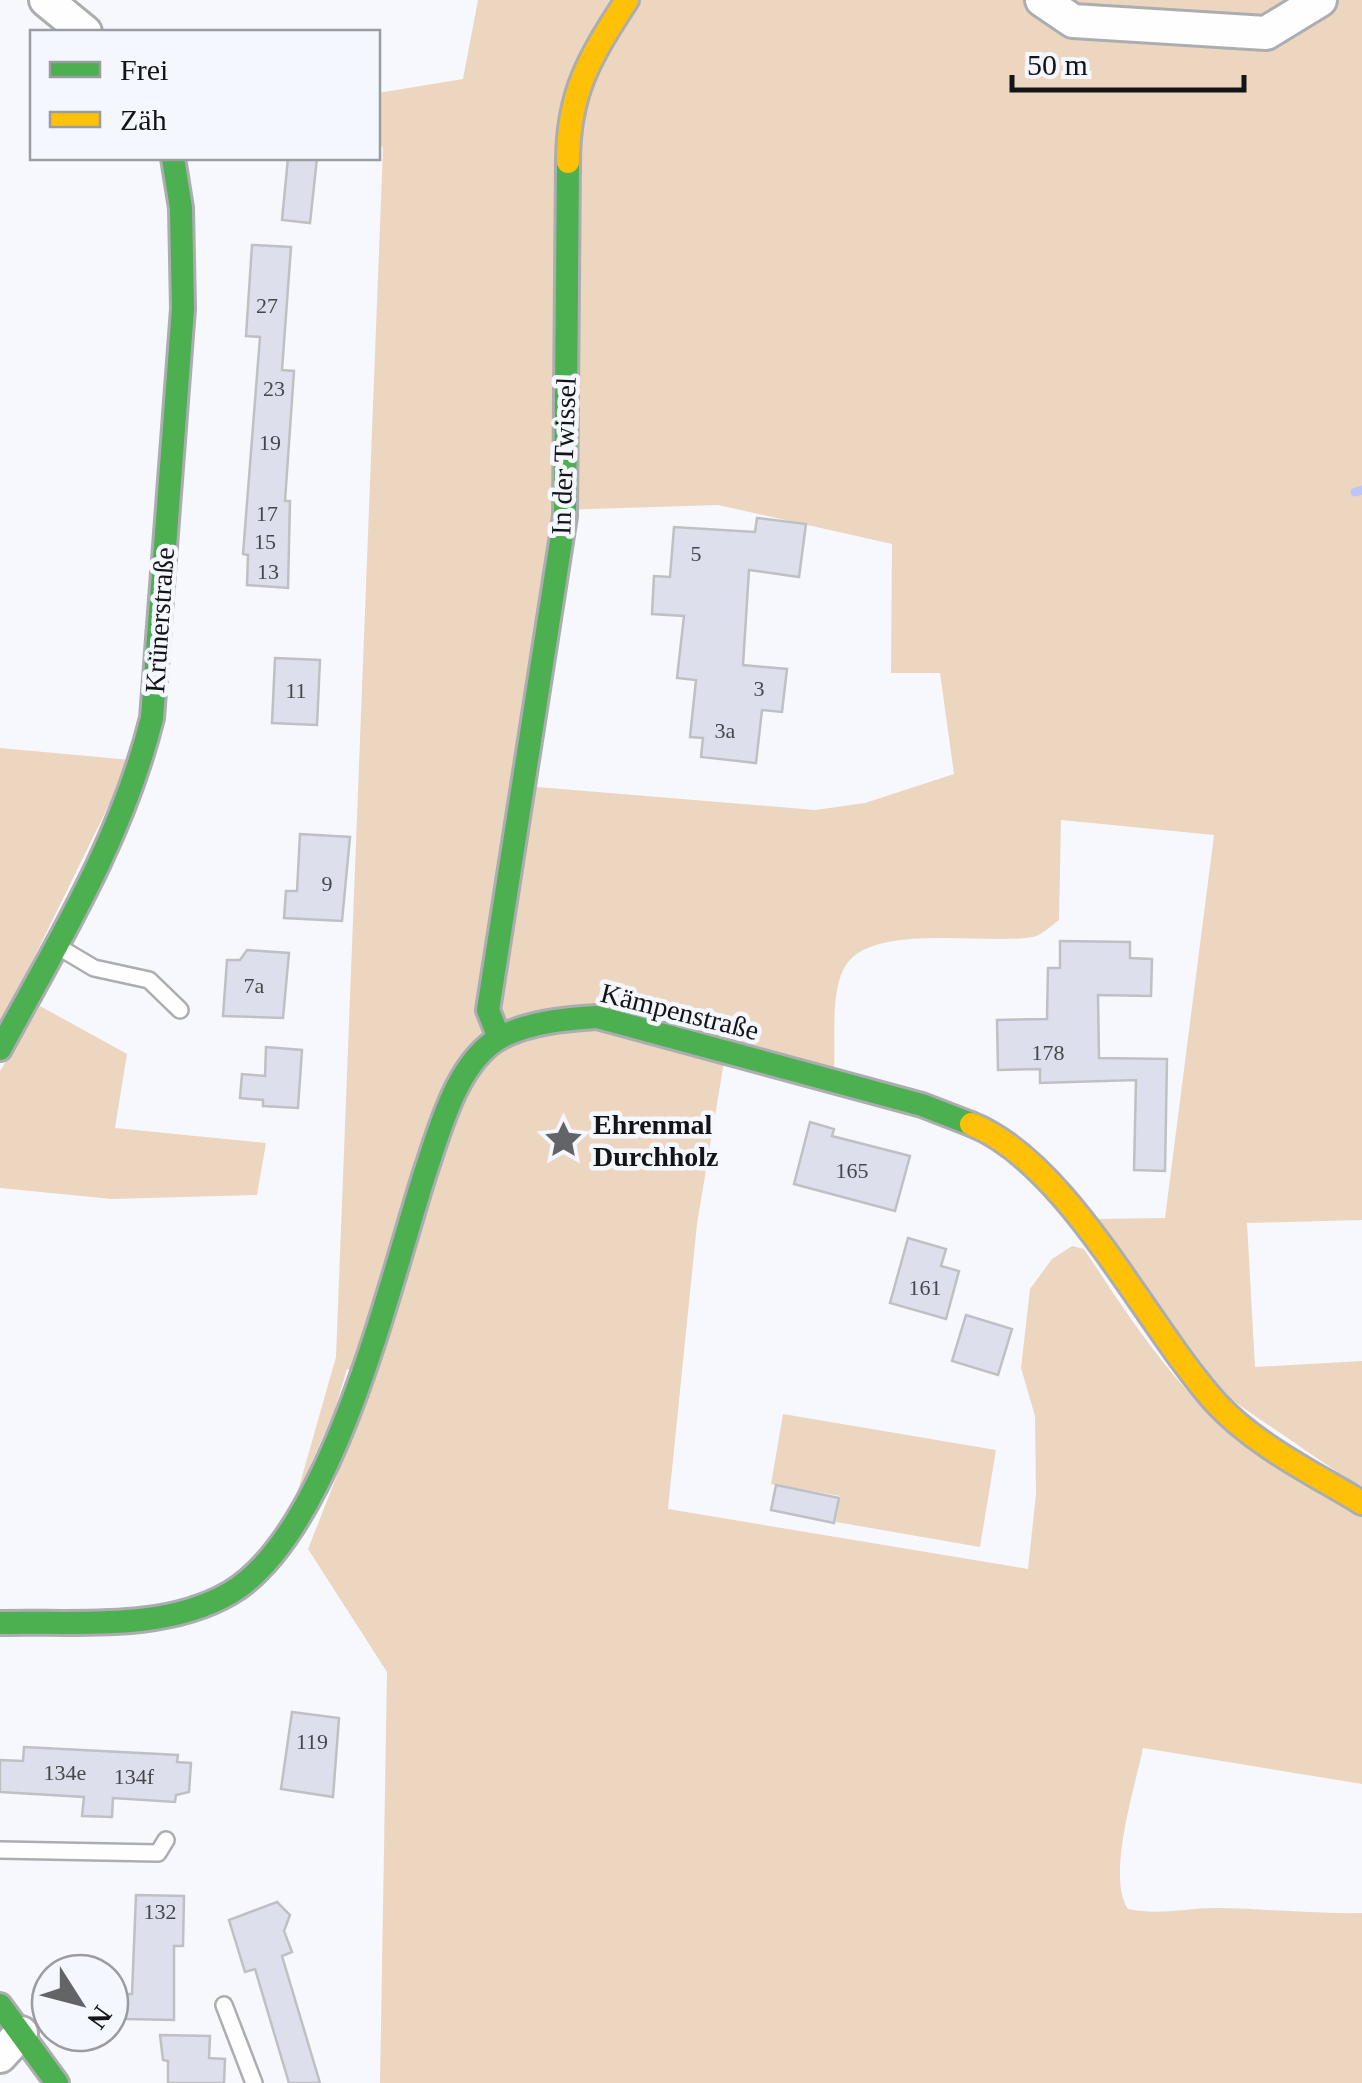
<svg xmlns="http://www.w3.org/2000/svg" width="1362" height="2083" font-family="'Times New Roman',serif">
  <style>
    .green { fill: #ecd6c0; fill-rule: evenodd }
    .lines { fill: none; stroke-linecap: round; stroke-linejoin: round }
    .stream { stroke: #bcc6f7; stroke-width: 9 }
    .building { fill: #dde0ec; stroke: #bfc0c4; stroke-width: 2.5 }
    .lane-casing { stroke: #acadb0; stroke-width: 20 }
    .street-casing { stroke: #acadb0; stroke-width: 38 }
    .fast-casing { stroke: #acadb0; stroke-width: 28 }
    .slow-casing { stroke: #acadb0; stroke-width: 28 }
    .lane { stroke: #fefeff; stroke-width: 15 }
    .street { stroke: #fefeff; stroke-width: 32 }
    .fast { stroke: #4caf50; stroke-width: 22 }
    .slow { stroke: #ffc107; stroke-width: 22 }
    .labels { text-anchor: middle; stroke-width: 9; stroke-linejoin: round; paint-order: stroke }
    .number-label { font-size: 22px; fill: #46474c }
    .street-label { font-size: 28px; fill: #131417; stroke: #f5f7ff }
    .poi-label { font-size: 28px; font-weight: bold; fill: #131417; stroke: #f5f7ff; text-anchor: start }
  </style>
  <rect width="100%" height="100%" fill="#f7f8fd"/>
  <g class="green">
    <path d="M478,0H1362V1220L1247,1223L1255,1367L1362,1361V1489L1226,1396L1095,1219L1165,1218L1214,835L1061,820L1059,920C1051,926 1042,935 1033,937C988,945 881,924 849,961C829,984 836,1040 834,1069L630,1016L634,1040L724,1062L697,1224L668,1509L1028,1569L1036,1494L1035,1416L1021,1368L1030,1289L1052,1259L1072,1246L1084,1249C1127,1314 1176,1390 1238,1439C1276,1469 1321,1492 1362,1516V1784L1143,1748C1135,1788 1106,1876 1128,1909C1161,1916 1188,1907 1221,1908C1268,1909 1315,1914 1362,1913V2083H380L387,1672L308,1549L345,1455L366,1376L347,1369L335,1409L295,1501L336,1357L383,148L378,141V93L463,79ZM718,505L892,544L891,673H940L954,774L865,803L815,810L513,785L549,549L560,510Z"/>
    <polygon points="0,748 131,760 0,1027"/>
    <polygon points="40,1006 127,1054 115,1128 266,1143 257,1195 112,1199 0,1188 0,1071"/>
    <polygon points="783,1414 996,1450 980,1547 836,1522 840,1496 771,1484"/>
  </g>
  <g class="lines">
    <polyline class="stream" points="1355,492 1362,490"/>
  </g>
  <g class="building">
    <polygon points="288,158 317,158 310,223 282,220"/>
    <polygon points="252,245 291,247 282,370 294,371 285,501 290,501 288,588 247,585 248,555 243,554 260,337 246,336"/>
    <polygon points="757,518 806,524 799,577 749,570 743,665 787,669 782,712 762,710 756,763 701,757 703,738 690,737 696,680 677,678 684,616 652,614 654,576 670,577 674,527 755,532"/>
    <polygon points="275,658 320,660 317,725 272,723"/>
    <polygon points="300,834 350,837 342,921 284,918 286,891 297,891"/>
    <polygon points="1060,941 1130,942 1130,958 1152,959 1151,996 1098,995 1099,1058 1167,1059 1165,1171 1134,1170 1136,1080 1040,1083 1040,1069 998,1070 997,1020 1047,1019 1048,968 1060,968"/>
    <polygon points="247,950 289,953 283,1018 223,1016 227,960 240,960"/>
    <polygon points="266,1047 302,1050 298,1108 263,1106 263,1100 240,1098 242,1074 265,1076"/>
    <polygon points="810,1122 834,1129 832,1136 910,1156 895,1211 794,1184"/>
    <polygon points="908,1238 946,1249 941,1266 959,1271 946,1319 890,1303"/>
    <polygon points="966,1315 1012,1329 998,1375 952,1361"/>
    <polygon points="776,1485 839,1498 834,1523 771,1510"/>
    <polygon points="292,1712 339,1718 333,1797 281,1789"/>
    <polygon points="24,1747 178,1755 177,1762 191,1763 189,1792 176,1795 175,1802 113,1798 112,1817 82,1816 84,1797 0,1792 0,1760 23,1761"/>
    <polygon points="136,1895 184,1896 183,1946 174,1946 174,2020 126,2019 126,1994 132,1994"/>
    <polygon points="277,1902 290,1915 284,1931 292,1952 282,1956 320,2083 289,2083 255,1969 245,1972 229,1920"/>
    <polygon points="160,2035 210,2036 209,2058 225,2059 224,2083 168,2083 168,2061 163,2060"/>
  </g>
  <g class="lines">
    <defs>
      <g id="lane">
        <polyline points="62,949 94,968 149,980 180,1010"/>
        <polyline points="0,1850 158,1853 166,1840"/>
        <polyline points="224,2005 254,2083"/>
      </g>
      <g id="street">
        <polyline points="46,0 85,32"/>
        <polyline points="1042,0 1073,21 1266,33 1320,0"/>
        <polyline points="0,2056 21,2033"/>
      </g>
      <g id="fast">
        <polyline points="499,1038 488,1010 565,516 568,162"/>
        <path d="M0,1049C59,940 122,839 152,718L183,309L181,208L173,158"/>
        <path d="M0,1623C75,1621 163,1632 230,1593C332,1533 389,1285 425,1173C440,1129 457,1061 501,1037C530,1022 565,1019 597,1017L922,1105L971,1124"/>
        <polyline points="0,2005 57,2083"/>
      </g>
      <g id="slow">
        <path d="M568,162C568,92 590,57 627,0"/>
        <path d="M971,1124C1068,1162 1145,1324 1216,1403C1256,1446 1313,1473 1362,1503"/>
      </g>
    </defs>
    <use href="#lane" class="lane-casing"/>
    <use href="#street" class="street-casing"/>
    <use href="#fast" class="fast-casing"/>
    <use href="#slow" class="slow-casing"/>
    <use href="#lane" class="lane"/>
    <use href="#street" class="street"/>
    <use href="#fast" class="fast"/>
    <use href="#slow" class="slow"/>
  </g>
  <defs>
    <symbol id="sight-bare" viewBox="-9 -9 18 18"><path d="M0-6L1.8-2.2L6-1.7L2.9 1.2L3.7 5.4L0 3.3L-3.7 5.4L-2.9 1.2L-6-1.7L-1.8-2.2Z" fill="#636468" stroke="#f5f7ff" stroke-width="2.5" paint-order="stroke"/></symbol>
  </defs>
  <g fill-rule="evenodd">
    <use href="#sight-bare" x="536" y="1112" width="55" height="55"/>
  </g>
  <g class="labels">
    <g class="number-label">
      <text x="267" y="313">27</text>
      <text x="274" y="396">23</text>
      <text x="270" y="450">19</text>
      <text x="267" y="521">17</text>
      <text x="265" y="549">15</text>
      <text x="696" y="561">5</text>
      <text x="268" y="579">13</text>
      <text x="759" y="696">3</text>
      <text x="296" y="698">11</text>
      <text x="725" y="738">3a</text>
      <text x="327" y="891">9</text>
      <text x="254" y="993">7a</text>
      <text x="1048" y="1060">178</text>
      <text x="852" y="1178">165</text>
      <text x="925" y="1295">161</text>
      <text x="312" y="1749">119</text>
      <text x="65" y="1780">134e</text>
      <text x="134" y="1784">134f</text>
      <text x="160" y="1919">132</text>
    </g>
    <g class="street-label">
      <text transform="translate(563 456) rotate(-88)" y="10">In der Twissel</text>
      <text transform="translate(159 620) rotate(-86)" y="10">Krünerstraße</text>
      <text transform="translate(680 1011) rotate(14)" y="10">Kämpenstraße</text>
    </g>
    <g class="poi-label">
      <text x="593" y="1134">Ehrenmal<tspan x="593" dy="32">Durchholz</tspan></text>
    </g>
  </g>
  <rect x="30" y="30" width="350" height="130" fill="#f5f7ff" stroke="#9b9ca2" stroke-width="2.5"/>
  <rect x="50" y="62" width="50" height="15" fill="#4caf50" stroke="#9b9ca2" stroke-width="2.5"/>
  <text x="120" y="80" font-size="30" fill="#131417">Frei</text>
  <rect x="50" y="112" width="50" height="15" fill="#ffc107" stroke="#9b9ca2" stroke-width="2.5"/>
  <text x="120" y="130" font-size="30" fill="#131417">Zäh</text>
  <g transform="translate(80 2003) rotate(126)"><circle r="48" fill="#f5f7ff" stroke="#9b9ca2" stroke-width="2.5"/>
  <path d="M0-8L18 38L0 25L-18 38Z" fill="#636468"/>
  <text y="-15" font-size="28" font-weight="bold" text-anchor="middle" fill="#131417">N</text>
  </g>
  <path d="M1012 75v15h232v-15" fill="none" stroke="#131417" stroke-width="5"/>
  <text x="1027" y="75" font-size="30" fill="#131417" stroke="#f5f7ff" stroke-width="8" paint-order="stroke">50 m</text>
</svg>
